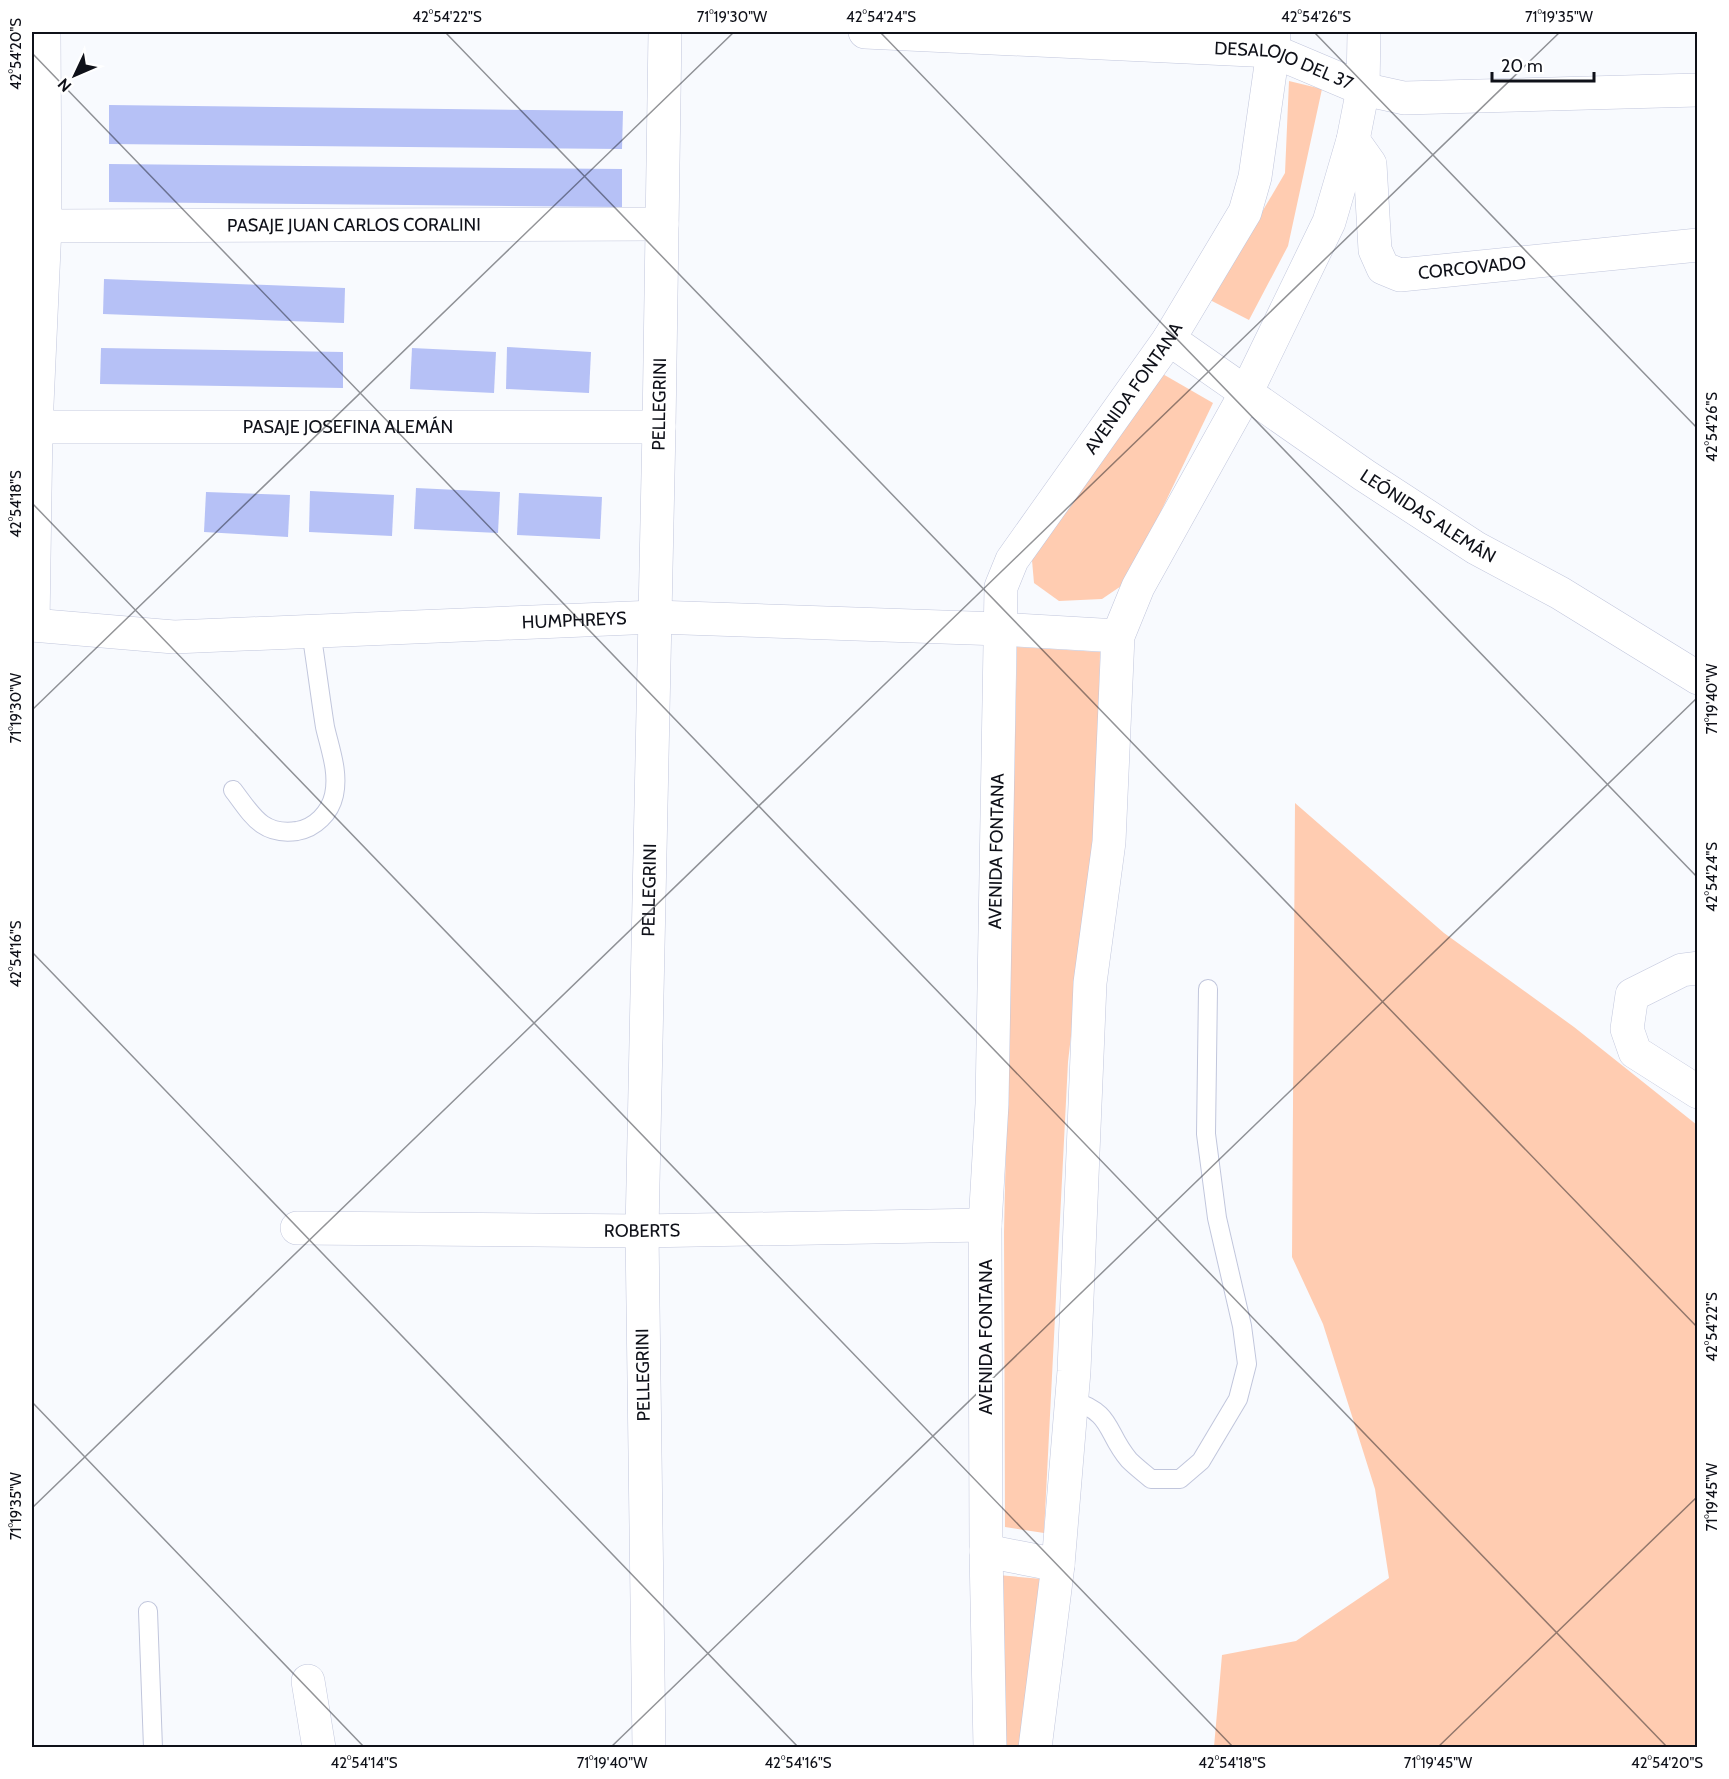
<svg xmlns="http://www.w3.org/2000/svg" width="1729" height="1779" font-family="Cabin,sans-serif">
  <style>
    .green { fill: #ffccb1 }
    .building { fill: #b6c1f6 }
    .lines { fill: none; stroke-linecap: round; stroke-linejoin: round }
    .lane-casing { stroke: #c1c6dc; stroke-width: 20 }
    .street-casing { stroke: #c1c6dc; stroke-width: 34 }
    .secondary-casing { stroke: #c1c6dc; stroke-width: 34 }
    .lane { stroke: #fff; stroke-width: 18 }
    .street { stroke: #fff; stroke-width: 33 }
    .secondary { stroke: #fff; stroke-width: 33 }
    .ticks { fill: none; stroke: #0f1119; stroke-width: 1.5; stroke-opacity: 0.45 }
    .labels { text-anchor: middle; stroke-width: 6; stroke-linejoin: round; paint-order: stroke }
    .street-label { font-size: 18px; fill: #0f1119; stroke: #fff }
    .neatline { fill: none; stroke: #0f1119; stroke-width: 2 }
    .ticks-label { font-size: 15px; text-anchor: middle; fill: #0f1119 }
  </style>
  <rect width="100%" height="100%" fill="#f8fafe"/>
  <g class="green">
    <polygon points="1289,81 1322,89 1288,246 1249,320 1210,300 1285,173"/>
    <polygon points="1161,373 1213,403 1127,582 1102,599 1059,601 1034,583 1031,549"/>
    <polygon points="1017,647 1100,652 1098,801 1068,1062 1044,1533 1005,1527 1004,1232"/>
    <polygon points="1295,803 1444,933 1574,1027 1697,1125 1697,1747 1214,1747 1222,1655 1296,1641 1389,1578 1375,1489 1323,1324 1292,1257"/>
    <polygon points="998,1575 1042,1579 1022,1747 1000,1747"/>
  </g>
  <g class="building">
    <polygon points="109,105 623,111 622,149 109,144"/>
    <polygon points="109,164 622,169 622,207 109,202"/>
    <polygon points="104,279 345,288 344,323 103,314"/>
    <polygon points="507,347 591,352 589,393 506,389"/>
    <polygon points="101,348 343,352 343,388 100,384"/>
    <polygon points="412,348 496,352 494,393 410,389"/>
    <polygon points="416,488 500,492 498,533 414,529"/>
    <polygon points="310,491 394,495 392,536 309,532"/>
    <polygon points="206,492 290,495 288,537 204,532"/>
    <polygon points="519,493 602,497 600,539 517,535"/>
  </g>
  <g class="lines">
    <defs>
      <g id="lane">
        <path d="M233,790C252,815 262,836 297,831C315,828 330,813 334,795C339,772 330,749 325,727C320,695 316,663 311,631"/>
        <path d="M1071,1400C1114,1413 1105,1432 1129,1460C1136,1467 1144,1473 1151,1479H1180L1201,1461L1238,1399L1247,1364L1242,1326L1217,1218L1206,1134L1208,989"/>
        <polyline points="148,1611 153,1748"/>
      </g>
      <g id="street">
        <path id="s1" d="M865,32L1273,51L1363,89L1404,98L1698,90"/>
        <path id="s2" d="M1353,140L1370,164L1375,250L1383,268L1400,275L1698,245"/>
        <path id="s3" d="M45,226L662,224"/>
        <path id="s4" d="M36,427H659"/>
        <path id="s5" d="M32,625L174,637L655,617L1000,629L1118,636"/>
        <polyline points="33,625 36,427 45,226 44,32"/>
        <path id="s6" d="M297,1228L642,1231L985,1225"/>
        <polyline points="986,1551 1058,1565"/>
        <polyline points="308,1681 319,1748"/>
        <path id="s7" d="M649,1748L642,1231L659,427L665,32"/>
      </g>
      <g id="secondary">
        <path id="s8" d="M1169,339L1364,475L1476,548L1560,593L1698,678"/>
        <polyline points="1698,968 1682,970 1632,995 1627,1029 1635,1052 1698,1092"/>
        <path id="s9" d="M990,1748L986,1551L985,1225L992,1104L1001,587L1012,560L1169,339L1245,212L1255,177L1273,51L1274,32"/>
        <polyline points="1035,1748 1058,1565 1074,1371 1090,983 1109,842 1118,636 1138,587 1247,391 1329,222 1353,140 1363,89 1364,32"/>
      </g>
    </defs>
    <use href="#lane" class="lane-casing"/>
    <use href="#street" class="street-casing"/>
    <use href="#secondary" class="secondary-casing"/>
    <use href="#lane" class="lane"/>
    <use href="#street" class="street"/>
    <use href="#secondary" class="secondary"/>
  </g>
  <path class="ticks" d="M445,32L1698,1328M880,32L1698,878M1314,32L1698,429M32,53L1668,1748M32,503L1234,1748M32,710L734,32M32,952L799,1748M32,1402L365,1748M32,1508L1560,32M610,1748L1698,697M1437,1748L1698,1496"/>
  <g class="labels">
    <g class="street-label">
      <text dy="6" stroke="none"><textPath href="#s1" startOffset="422">DESALOJO DEL 37</textPath></text>
      <text dy="6" stroke="none"><textPath href="#s3" startOffset="309">PASAJE JUAN CARLOS CORALINI</textPath></text>
      <text dy="6" stroke="none"><textPath href="#s2" startOffset="226">CORCOVADO</textPath></text>
      <text dy="6" stroke="none"><textPath href="#s9" startOffset="1401">AVENIDA FONTANA</textPath></text>
      <text dy="6" stroke="none"><textPath href="#s7" startOffset="1344">PELLEGRINI</textPath></text>
      <text dy="6" stroke="none"><textPath href="#s4" startOffset="312">PASAJE JOSEFINA ALEMÁN</textPath></text>
      <text dy="6" stroke="none"><textPath href="#s8" startOffset="314">LEÓNIDAS ALEMÁN</textPath></text>
      <text dy="6" stroke="none"><textPath href="#s5" startOffset="543">HUMPHREYS</textPath></text>
      <text dy="6" stroke="none"><textPath href="#s9" startOffset="897">AVENIDA FONTANA</textPath></text>
      <text dy="6" stroke="none"><textPath href="#s7" startOffset="858">PELLEGRINI</textPath></text>
      <text dy="6" stroke="none"><textPath href="#s6" startOffset="345">ROBERTS</textPath></text>
      <text transform="translate(986 1337) rotate(-90)" y="6">AVENIDA FONTANA</text>
      <text transform="translate(643 1375) rotate(-91)" y="6">PELLEGRINI</text>
    </g>
  </g>
  <rect width="1729" height="1779" fill="none" stroke="#ffffff" stroke-width="66"/>
  <g transform="translate(75 75) rotate(226)" stroke="#ffffff" stroke-width="4.5" paint-order="stroke">
  <path d="M0-4.5L10 22L0 15L-10 22Z" fill="#0f1119"/>
  <text y="-9" font-size="16" font-weight="bold" text-anchor="middle" fill="#0f1119">N</text>
  </g>
  <path d="M1492 72v9h102v-9" fill="none" stroke="#0f1119" stroke-width="3"/>
  <text x="1501" y="72" font-size="18" fill="#0f1119" stroke="#ffffff" stroke-width="4.5" paint-order="stroke">20 m</text>
  <rect x="33" y="33" width="1663" height="1713" class="neatline"/>
  <g class="ticks-label">
    <text x="447" y="22">42°54'22"S</text>
    <text x="732" y="22">71°19'30"W</text>
    <text x="881" y="22">42°54'24"S</text>
    <text x="1316" y="22">42°54'26"S</text>
    <text x="1559" y="22">71°19'35"W</text>
    <text transform="translate(16 54) rotate(-90)" y="5">42°54'20"S</text>
    <text transform="translate(1712 427) rotate(-90)" y="5">42°54'26"S</text>
    <text transform="translate(16 504) rotate(-90)" y="5">42°54'18"S</text>
    <text transform="translate(1712 699) rotate(-90)" y="5">71°19'40"W</text>
    <text transform="translate(16 708) rotate(-90)" y="5">71°19'30"W</text>
    <text transform="translate(1712 877) rotate(-90)" y="5">42°54'24"S</text>
    <text transform="translate(16 954) rotate(-90)" y="5">42°54'16"S</text>
    <text transform="translate(1712 1327) rotate(-90)" y="5">42°54'22"S</text>
    <text transform="translate(1712 1497) rotate(-90)" y="5">71°19'45"W</text>
    <text transform="translate(16 1506) rotate(-90)" y="5">71°19'35"W</text>
    <text x="364" y="1768">42°54'14"S</text>
    <text x="612" y="1768">71°19'40"W</text>
    <text x="798" y="1768">42°54'16"S</text>
    <text x="1232" y="1768">42°54'18"S</text>
    <text x="1438" y="1768">71°19'45"W</text>
    <text x="1667" y="1768">42°54'20"S</text>
  </g>
</svg>
